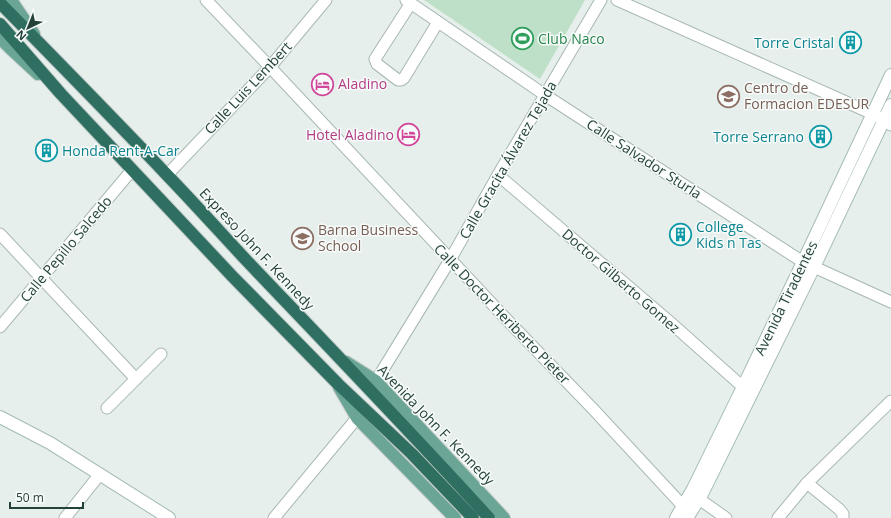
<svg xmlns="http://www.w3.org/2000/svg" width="891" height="518" font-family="'Open Sans',sans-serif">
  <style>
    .green { fill: #bfe0c8 }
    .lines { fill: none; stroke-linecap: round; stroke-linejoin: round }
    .street-casing { stroke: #a8b8b2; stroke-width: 13 }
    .secondary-casing { stroke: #a4bbb3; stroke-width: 14 }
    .primary-casing { stroke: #c2cac8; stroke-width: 14 }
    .highway-casing { stroke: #c2cac8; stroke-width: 14 }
    .street { stroke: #fff; stroke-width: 11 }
    .secondary { stroke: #fff; stroke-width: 12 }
    .primary { stroke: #6aa596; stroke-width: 12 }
    .highway { stroke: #2f6f62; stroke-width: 12 }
    .labels { text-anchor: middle; stroke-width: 3; stroke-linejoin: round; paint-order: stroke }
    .leisure-label { font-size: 14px; fill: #27864d; stroke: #f7fbf9; text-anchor: start }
    .culture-label { font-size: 14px; fill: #0d838f; stroke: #f7fbf9; text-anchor: end }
    .hotel-label { font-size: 14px; fill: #b23c85; stroke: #f7fbf9; text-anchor: start }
    .street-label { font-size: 14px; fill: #24423a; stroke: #f7fbf9 }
    .education-label { font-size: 14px; fill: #785e54; stroke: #f7fbf9; text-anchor: start }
  </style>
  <rect width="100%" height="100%" fill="#e6efeb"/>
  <polygon class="green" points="424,0 585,0 540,79"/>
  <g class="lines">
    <defs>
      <g id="street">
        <polyline points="206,0 270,67 511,324 594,410 683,506"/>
        <polyline points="406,0 545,95 803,262 891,302"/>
        <polyline points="617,0 873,114 891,125"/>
        <polyline points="411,3 375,59 377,64 398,80 401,80 404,78 438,22"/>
        <polyline points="167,175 270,67 326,0"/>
        <polyline points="498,175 671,323 743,387"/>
        <polyline points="0,234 136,379"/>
        <polyline points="0,327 132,170"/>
        <polyline points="376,381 450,260 498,175 601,0"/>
        <polyline points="107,408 161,354"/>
        <polyline points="807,483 839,509 843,514 843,518"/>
        <polyline points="699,499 726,518"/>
        <polyline points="65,518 100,474"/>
        <polyline points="274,518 357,418"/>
        <polyline points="778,518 807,483 891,401"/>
      </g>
      <g id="secondary">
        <polyline points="0,417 50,443 169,518"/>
        <polyline points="676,518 693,489 743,387 803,262 891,75"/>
        <polyline points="687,518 702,494 814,267 891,105"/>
      </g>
      <g id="primary">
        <polyline points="11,0 34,34"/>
        <polyline points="0,38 11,49 38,74"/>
        <polyline points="346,362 376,381 504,518"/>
        <polyline points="339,387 357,418 455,518"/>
      </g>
      <g id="highway">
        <path d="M0,3C56,60 112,117 167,175C194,203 220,232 247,261C328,346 410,431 489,518"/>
        <polyline points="0,24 61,94 233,277 338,384 412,454 473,518"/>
      </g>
    </defs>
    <use href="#street" class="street-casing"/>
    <use href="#secondary" class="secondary-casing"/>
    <use href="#primary" class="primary-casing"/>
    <use href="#highway" class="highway-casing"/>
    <use href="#street" class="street"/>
    <use href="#secondary" class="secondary"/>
    <use href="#primary" class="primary"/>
    <use href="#highway" class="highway"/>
  </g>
  <defs>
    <symbol id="stadium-ring" viewBox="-11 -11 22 22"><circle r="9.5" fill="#f7fbf9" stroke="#2e9e5b" stroke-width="1.5"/><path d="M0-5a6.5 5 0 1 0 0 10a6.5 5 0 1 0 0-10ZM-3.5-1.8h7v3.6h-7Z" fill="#2e9e5b"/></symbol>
    <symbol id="building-ring" viewBox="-11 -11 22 22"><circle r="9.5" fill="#f7fbf9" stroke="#0f9aa8" stroke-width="1.5"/><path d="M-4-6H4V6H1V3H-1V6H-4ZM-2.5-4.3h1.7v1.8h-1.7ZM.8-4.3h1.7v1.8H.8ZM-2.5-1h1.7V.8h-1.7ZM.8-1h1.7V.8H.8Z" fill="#0f9aa8"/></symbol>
    <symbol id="hotel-ring" viewBox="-11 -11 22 22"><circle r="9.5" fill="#f7fbf9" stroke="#d1479c" stroke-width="1.5"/><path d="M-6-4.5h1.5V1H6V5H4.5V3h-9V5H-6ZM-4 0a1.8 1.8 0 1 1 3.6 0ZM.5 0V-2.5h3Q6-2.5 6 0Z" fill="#d1479c"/></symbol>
    <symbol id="school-ring" viewBox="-11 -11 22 22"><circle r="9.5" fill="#f7fbf9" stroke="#8d6e63" stroke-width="1.5"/><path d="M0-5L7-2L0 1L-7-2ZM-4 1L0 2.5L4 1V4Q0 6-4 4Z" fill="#8d6e63"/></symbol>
    <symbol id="university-ring" viewBox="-11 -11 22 22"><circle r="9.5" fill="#f7fbf9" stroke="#8d6e63" stroke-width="1.5"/><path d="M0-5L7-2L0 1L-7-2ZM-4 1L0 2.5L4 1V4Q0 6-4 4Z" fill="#8d6e63"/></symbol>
  </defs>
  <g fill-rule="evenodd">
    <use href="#stadium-ring" x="510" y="26" width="25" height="25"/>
    <use href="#building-ring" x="838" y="30" width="25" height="25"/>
    <use href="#hotel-ring" x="310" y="72" width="25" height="25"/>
    <use href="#school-ring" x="716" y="84" width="25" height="25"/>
    <use href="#hotel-ring" x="396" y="122" width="25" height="25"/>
    <use href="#building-ring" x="808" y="124" width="25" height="25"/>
    <use href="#building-ring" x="34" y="138" width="25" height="25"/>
    <use href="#building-ring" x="668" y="222" width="25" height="25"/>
    <use href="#university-ring" x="290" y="226" width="25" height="25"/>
  </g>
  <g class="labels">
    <g class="leisure-label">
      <text x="538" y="44">Club Naco</text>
    </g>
    <g class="culture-label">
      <text x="834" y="48">Torre Cristal</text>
      <text x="804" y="142">Torre Serrano</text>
      <text x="62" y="156" text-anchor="start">Honda Rent-A-Car</text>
      <text x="696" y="232" text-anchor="start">College<tspan x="696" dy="16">Kids n Tas</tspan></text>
    </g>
    <g class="hotel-label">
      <text x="338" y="89">Aladino</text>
      <text x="394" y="140" text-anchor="end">Hotel Aladino</text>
    </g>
    <g class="street-label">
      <text transform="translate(248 88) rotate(-47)" y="5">Calle Luis Lembert</text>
      <text transform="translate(644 159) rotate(33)" y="5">Calle Salvador Sturla</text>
      <text transform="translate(508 160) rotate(-60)" y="5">Calle Gracita Álvarez Tejada</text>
      <text transform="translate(66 249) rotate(-50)" y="5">Calle Pepillo Salcedo</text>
      <text transform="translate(257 249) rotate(47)" y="5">Expreso John F. Kennedy</text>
      <text transform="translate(621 281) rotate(41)" y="5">Doctor Gilberto Gomez</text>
      <text transform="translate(786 298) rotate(-64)" y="5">Avenida Tiradentes</text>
      <text transform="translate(502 314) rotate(46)" y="5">Calle Doctor Heriberto Pieter</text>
      <text transform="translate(436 425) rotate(46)" y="5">Avenida John F. Kennedy</text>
    </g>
    <g class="education-label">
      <text x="744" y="93">Centro de<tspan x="744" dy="16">Formacion EDESUR</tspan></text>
      <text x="318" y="235">Barna Business<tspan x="318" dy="16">School</tspan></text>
    </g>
  </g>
  <g transform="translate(28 28) rotate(223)" stroke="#f7fbf9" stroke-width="3" paint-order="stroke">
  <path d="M0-3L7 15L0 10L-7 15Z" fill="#24423a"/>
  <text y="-6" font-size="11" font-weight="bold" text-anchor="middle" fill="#24423a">N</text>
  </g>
  <path d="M10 502v6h73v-6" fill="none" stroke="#24423a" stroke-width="2"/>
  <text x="16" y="502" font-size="12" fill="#24423a" stroke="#f7fbf9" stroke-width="3" paint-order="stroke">50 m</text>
</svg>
